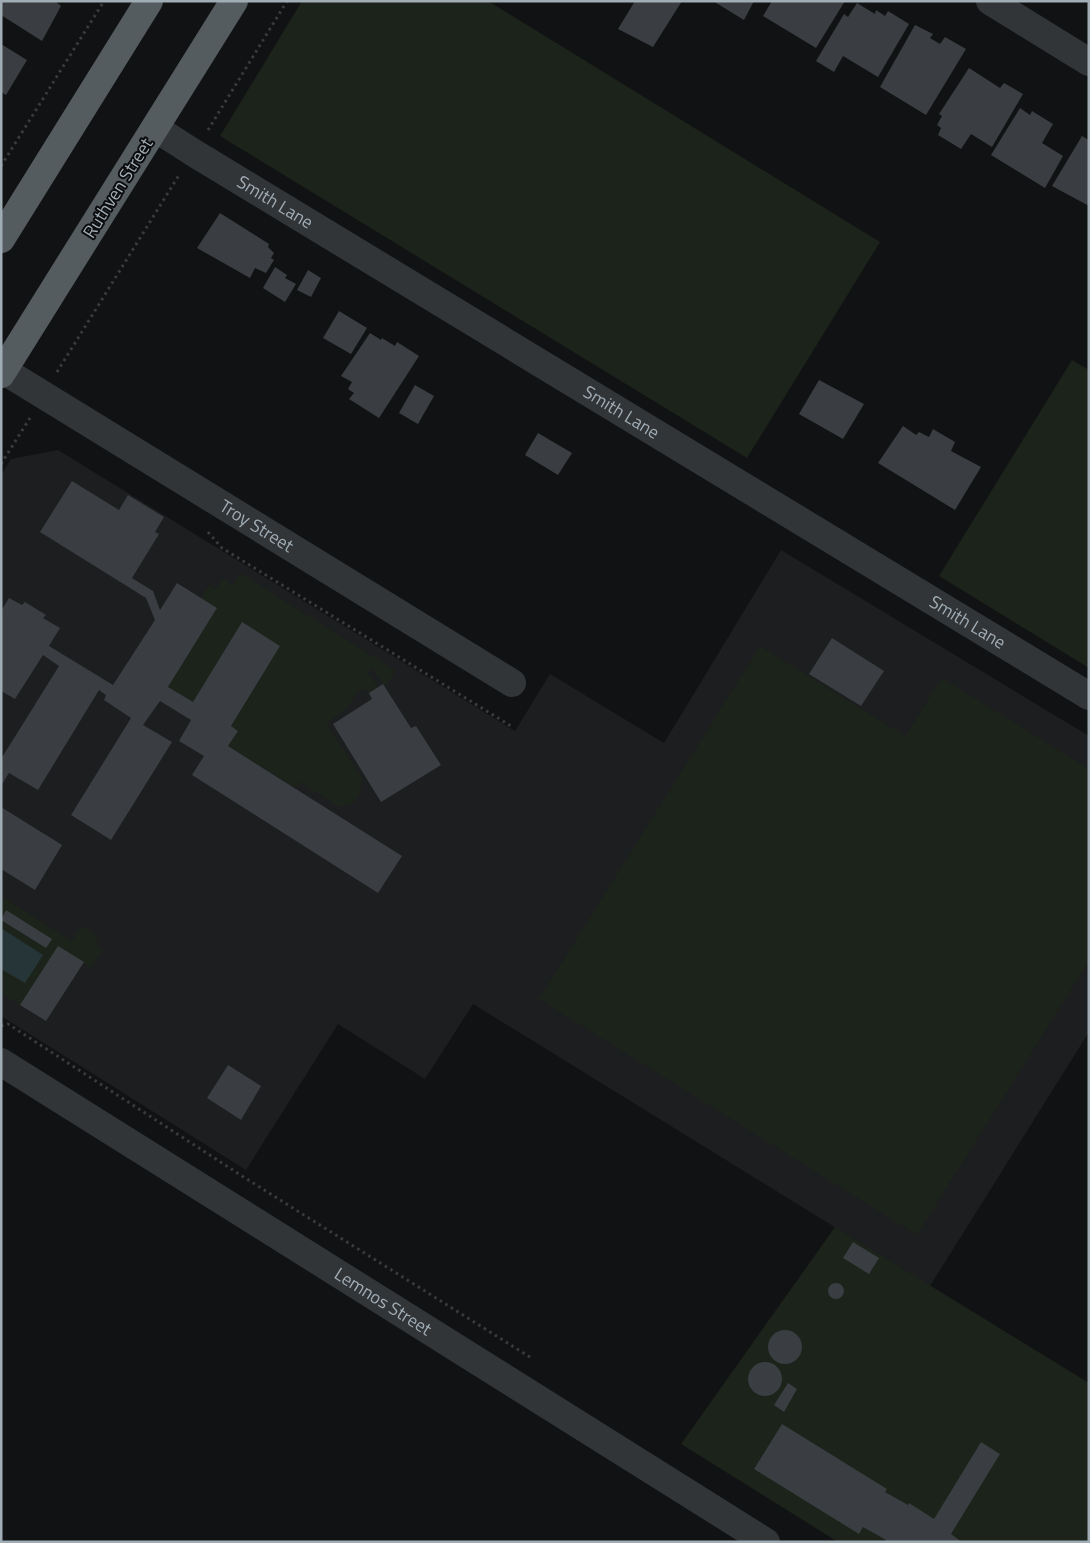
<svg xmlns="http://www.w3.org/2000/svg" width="1090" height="1543" font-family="'Titillium Web',sans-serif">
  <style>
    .built { fill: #1d1e20 }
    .green { fill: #1c231b }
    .water { fill: #263537 }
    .building { fill: #3a3d41 }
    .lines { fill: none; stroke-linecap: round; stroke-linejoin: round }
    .path { stroke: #383c3f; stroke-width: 3; stroke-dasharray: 2.5 4; stroke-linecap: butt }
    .minor { stroke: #323538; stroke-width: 28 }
    .trunk { stroke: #555c60; stroke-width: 28 }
    .labels { text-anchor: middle; stroke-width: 4; stroke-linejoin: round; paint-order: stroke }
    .street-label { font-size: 18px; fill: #a1adb5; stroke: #0c0d0e }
  </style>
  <rect width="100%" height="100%" fill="#111213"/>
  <polygon class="built" points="58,450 515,731 550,674 664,743 781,550 1089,736 1089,1032 930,1286 473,1004 425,1079 338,1024 246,1170 1,1016 1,475 11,459"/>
  <g class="green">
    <polygon points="302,1 488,1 880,242 747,458 220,136"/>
    <polygon points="1072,360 1089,370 1089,668 939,576"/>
    <path d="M240,573L396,671L385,687L372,668L367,671L378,687L369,693L366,689H360L347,708L329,721L328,726L362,778C363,792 356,809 338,806L300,782L296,788L228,746L238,731L231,726L280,646L242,623L193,702L168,687L217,608L201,598L209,585L216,589L223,578L233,585Z"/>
    <polygon points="760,646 905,736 942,678 1089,769 1089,961 917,1235 539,999"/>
    <polygon points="1,896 72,941 81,926 99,937 95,944 103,949 91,968 82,963 46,1021 1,993"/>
    <polygon points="835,1227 1089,1383 1089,1542 838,1542 681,1444"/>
  </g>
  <polygon class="water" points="1,928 43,955 25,983 1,969"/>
  <g class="building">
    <polygon points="1,1 55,1 61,6 42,41 1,15"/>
    <polygon points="635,1 682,1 653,47 618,29"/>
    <polygon points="713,1 754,1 744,20"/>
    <polygon points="772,1 845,1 816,48 763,16"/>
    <polygon points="857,3 875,14 876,10 885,16 888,11 909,24 878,77 843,56 834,72 816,61 844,14 848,17"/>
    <polygon points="915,25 933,34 930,38 940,44 945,37 966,49 926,115 880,87"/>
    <polygon points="1,44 27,60 6,95 1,92"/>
    <polygon points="969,68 1000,88 1004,83 1023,94 992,147 971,134 961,149 938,135 941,128 937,125 942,116 939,114"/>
    <polygon points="1020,108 1030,115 1032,111 1053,124 1042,143 1063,156 1045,188 991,155"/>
    <polygon points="1082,136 1089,140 1089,206 1052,186"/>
    <polygon points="220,213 269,244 268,247 274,253 271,258 274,260 266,273 255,268 250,278 197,248"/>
    <polygon points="275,267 287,275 285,278 296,284 285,302 263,288"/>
    <polygon points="308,270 321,278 311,297 297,290"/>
    <polygon points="339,311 367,328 351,354 323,338"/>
    <polygon points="370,333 381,340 382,338 395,346 397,342 419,356 379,418 349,399 354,393 348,389 352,382 341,376"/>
    <polygon points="819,380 864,404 843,439 799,414"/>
    <polygon points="415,385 434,396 418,424 399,413"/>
    <polygon points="903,426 916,435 919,432 929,437 933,429 955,442 951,451 981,467 955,510 878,463"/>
    <polygon points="538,433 572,453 558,475 525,455"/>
    <polygon points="72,481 119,510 128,495 164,517 155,532 159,534 132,578 153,591 160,610 177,583 217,608 168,687 193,702 242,622 280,646 231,726 238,731 228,746 402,856 378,893 192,775 204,756 179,741 191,720 160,701 143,725 172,742 111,840 71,815 131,718 104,700 106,695 99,690 38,790 9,773 1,786 1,759 59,666 43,655 15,699 1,691 1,611 9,598 22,605 25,602 46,615 43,618 60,628 49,646 113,685 155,620 146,598 40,532"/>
    <polygon points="832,638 884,671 861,706 809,674"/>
    <polygon points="383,684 411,728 416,726 441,765 381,802 333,724 372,699 369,693"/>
    <polygon points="1,807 62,845 35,890 1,869"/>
    <polygon points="6,910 52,939 46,948 1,920"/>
    <polygon points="58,946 84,962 46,1021 20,1005"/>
    <polygon points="228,1065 261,1086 241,1120 207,1098"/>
    <polygon points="853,1242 879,1258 869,1274 843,1258"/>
    <circle cx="836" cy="1291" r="8"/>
    <circle cx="785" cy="1347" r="17"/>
    <circle cx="765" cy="1379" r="17"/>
    <polygon points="788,1383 797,1389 784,1412 774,1405"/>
    <polygon points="782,1424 887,1489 885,1492 908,1505 909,1503 934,1519 981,1442 1000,1454 951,1534 962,1542 885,1542 886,1540 863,1527 859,1534 754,1469"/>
  </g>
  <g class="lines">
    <g class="path">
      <polyline points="208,130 287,1"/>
      <polyline points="1,166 104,1"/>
      <polyline points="57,372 179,175"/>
      <polyline points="1,464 30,418"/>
      <polyline points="208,532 222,548 511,726"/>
      <polyline points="1,1026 8,1024 242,1176 533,1359"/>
    </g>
    <g class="minor">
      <polyline points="990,1 1089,62"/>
      <path id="s1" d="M155,128L194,153L1089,696"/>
      <path id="s2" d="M1,369L512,683"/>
      <path id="s3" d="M1,1062L766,1542"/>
    </g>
    <g class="trunk">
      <polyline points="1,239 149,1"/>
      <polyline points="1,374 234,1"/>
    </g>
  </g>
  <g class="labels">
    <g class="street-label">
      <text transform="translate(118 188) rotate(-58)" y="6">Ruthven Street</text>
      <text dy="6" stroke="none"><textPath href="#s1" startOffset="141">Smith Lane</textPath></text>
      <text dy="6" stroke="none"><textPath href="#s1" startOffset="546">Smith Lane</textPath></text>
      <text dy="6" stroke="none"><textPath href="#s2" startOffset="300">Troy Street</textPath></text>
      <text dy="6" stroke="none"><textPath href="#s1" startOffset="951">Smith Lane</textPath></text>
      <text dy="6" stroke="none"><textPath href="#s3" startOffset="451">Lemnos Street</textPath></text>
    </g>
  </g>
  <rect width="1090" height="1543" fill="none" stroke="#a1adb5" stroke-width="5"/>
</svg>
